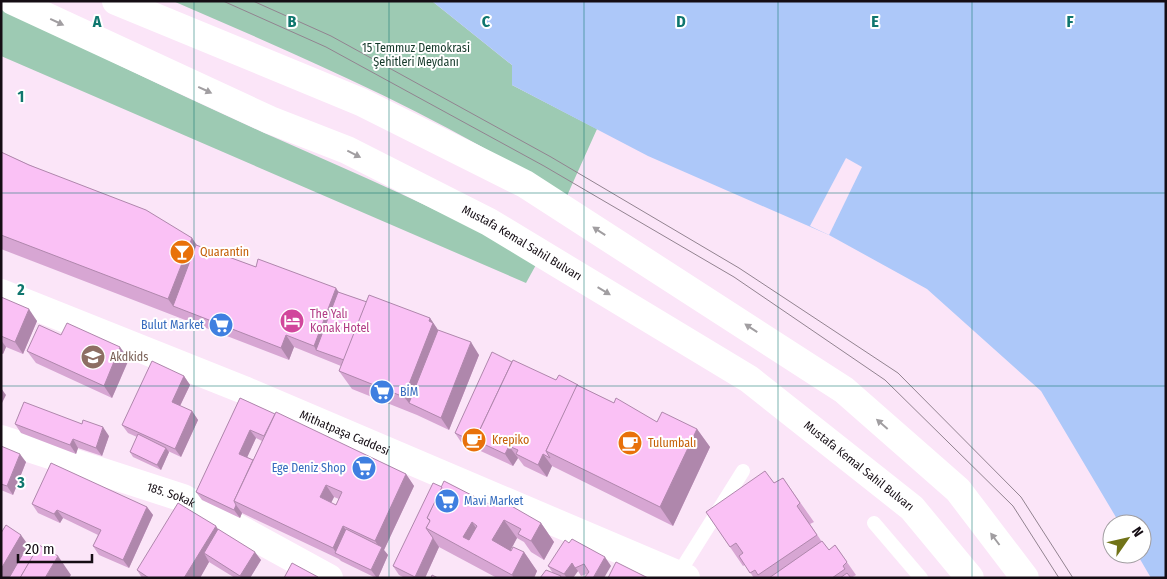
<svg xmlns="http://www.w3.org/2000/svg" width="1167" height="579" font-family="'Fira Sans Condensed',sans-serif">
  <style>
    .green { fill: #9dcab3 }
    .water { fill: #adc8f9 }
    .pier { fill: #fbe5f8 }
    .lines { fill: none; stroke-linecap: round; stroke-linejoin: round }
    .lane { stroke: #fff; stroke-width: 14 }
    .street { stroke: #fff; stroke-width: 28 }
    .primary { stroke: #fff; stroke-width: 28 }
    .tram { stroke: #928390; stroke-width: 1 }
    .wall { fill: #d7a6d3; fill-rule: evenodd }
    .shaded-wall { fill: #af87ac }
    .building { fill: #fac1f5; stroke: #af87ac; fill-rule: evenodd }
    .oneway { fill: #a19ea1 }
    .grid { fill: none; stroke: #0f766e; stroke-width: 1; stroke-opacity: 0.55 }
    .labels { text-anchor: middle; stroke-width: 4; stroke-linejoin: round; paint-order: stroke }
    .park-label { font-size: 12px; fill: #15392a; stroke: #fff }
    .street-label { font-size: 12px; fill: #150d14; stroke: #fff }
    .food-label { font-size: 12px; fill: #c56008; stroke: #fff; text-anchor: start }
    .hotel-label { font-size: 12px; fill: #b23c85; stroke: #fff; text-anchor: start }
    .shop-label { font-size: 12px; fill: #366cbe; stroke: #fff; text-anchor: end }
    .education-label { font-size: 12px; fill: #785e54; stroke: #fff; text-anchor: start }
    .grid-label { font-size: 16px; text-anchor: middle; font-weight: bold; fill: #0f766e; stroke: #fff; stroke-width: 4; stroke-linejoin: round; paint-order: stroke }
  </style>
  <rect width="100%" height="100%" fill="#fbe5f8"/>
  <g class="green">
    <path d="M173,1H432L512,65V85L597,129L566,198C444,117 307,59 173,1Z"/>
    <path d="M1,9C93,52 185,98 278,139C366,178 454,215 537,263L526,283L1,56Z"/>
  </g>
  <polygon class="water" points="432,1 1166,1 1166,578 1151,578 1137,554 1142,554 1142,524 1120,524 1041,391 927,289 829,235 648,156 512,85 512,65"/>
  <polygon class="pier" points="846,158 862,167 829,235 810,226"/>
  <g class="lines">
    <g class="lane">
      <polyline points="874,523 921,578"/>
      <polyline points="679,573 743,471"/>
    </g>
    <path class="street" id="s1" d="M1,439L183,498L329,578"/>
    <g class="primary">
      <path id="s2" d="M13,1L270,120L347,150L489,222L749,379L912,508L970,578"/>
      <polyline points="116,1 361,102 525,184 844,390 958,490 1025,578"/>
      <path id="s3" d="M1,293L244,390L686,578"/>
    </g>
    <g class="tram">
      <polyline points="223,1 326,47 544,166 734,277 885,380 1013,506 1059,578"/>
      <polyline points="253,1 331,36 551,157 739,268 898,373 1021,497 1073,578"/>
    </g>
  </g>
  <g class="wall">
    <polygon points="1,152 192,238 196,245 256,267 338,292 367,302 430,318 438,330 479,355 449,430 417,415 352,389 339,371 341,366 294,347 289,360 1,249"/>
    <polygon points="1,297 37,321 23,354 6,347 3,354 1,354"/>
    <polygon points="61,335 129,359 112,398 36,363 27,351"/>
    <polygon points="512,362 556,380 578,385 579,386 614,403 657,422 697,429 710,447 673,526 552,466 547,477 524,466 518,458 513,466 461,442 455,433"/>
    <polygon points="184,376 190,385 180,406 192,411 198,420 181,457 168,451 169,452 161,470 133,457 130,452 137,437 128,433 122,425"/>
    <path d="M240,398L406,474L414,486L384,550L388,555L378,578H376L341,561L339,559L242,513L240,518L202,500L196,492ZM256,438L262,441L253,460L247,457ZM334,497L339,499L336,505L331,503Z"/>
    <polygon points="15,424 109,436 102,456 78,448 76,454 21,433"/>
    <polygon points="1,446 26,462 13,495 1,490"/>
    <polygon points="783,478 814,522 810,524 822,542 829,550 835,545 856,575 851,578 754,578 745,565 743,566 706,512 774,483"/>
    <polygon points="442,487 541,523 554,542 544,560 531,552 524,542 517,538 510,550 524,552 537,571 534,578 497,578 439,547 425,578 405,578 399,575 393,566"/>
    <polygon points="32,504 147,507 153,515 129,568 99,555 93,546 98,535 63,518 60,523 38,513"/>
    <polygon points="218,529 261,560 250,578 235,578 209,562 200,578 142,578 137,570"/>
    <polygon points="569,543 611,566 581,576 578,571 573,578 540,578 553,573 548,566"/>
  </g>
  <g class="shaded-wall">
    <polygon points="192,238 205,257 173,306 168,299"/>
    <polygon points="336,288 344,300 316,350 314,346"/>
    <polygon points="29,309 37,321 23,354 15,342"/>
    <polygon points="430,318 446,342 409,403 404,397"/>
    <polygon points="286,335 294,347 289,360 281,348"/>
    <polygon points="1,340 6,347 3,354 1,352"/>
    <polygon points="471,342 479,355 449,430 441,418"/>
    <polygon points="120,347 129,359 112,398 104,386"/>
    <polygon points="184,376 190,385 178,410 172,402"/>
    <polygon points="1,388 6,395 2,403 1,401"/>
    <polygon points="192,411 198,420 181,457 175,449"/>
    <polygon points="103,427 109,436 102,456 96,448"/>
    <polygon points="697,429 710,447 673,526 660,507"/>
    <polygon points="250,430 256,438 245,462 239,454"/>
    <polygon points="73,439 78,448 76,454 70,445"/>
    <polygon points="509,446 518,458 513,466 505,454"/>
    <polygon points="166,448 169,452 161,470 157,465"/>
    <polygon points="20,454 26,462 13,495 7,486"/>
    <polygon points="543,454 552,466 547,477 538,465"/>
    <polygon points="406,474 414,486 384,550 388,555 378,578 377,578 371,570 381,550 375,541"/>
    <polygon points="326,485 334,497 328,509 320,497"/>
    <polygon points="236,505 242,513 240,518 234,510"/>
    <polygon points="147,507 153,515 129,568 123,560"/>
    <polygon points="57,510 63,518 60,523 54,514"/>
    <polygon points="504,520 517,538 506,559 492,540"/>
    <polygon points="472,522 485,541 476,556 463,537"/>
    <polygon points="541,523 554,542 544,560 531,541"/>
    <polygon points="216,526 224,538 204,553 209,562 200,578 184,578"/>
    <polygon points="343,526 352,538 337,554 333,548"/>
    <polygon points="21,535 34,553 20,578 1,578 1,555"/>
    <polygon points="433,538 439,547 425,578 416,578 415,577"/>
    <polygon points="255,552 261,560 250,578 241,578 240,576"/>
    <polygon points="524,552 537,571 534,578 514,578 512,575"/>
    <polygon points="58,556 71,575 69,578 45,578"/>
    <polygon points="605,557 611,566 604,578 593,578"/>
    <polygon points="572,563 578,571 573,578 567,578 564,574"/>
  </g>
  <g class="building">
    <polygon points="1,152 29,165 146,210 192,238 168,299 1,235"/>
    <polygon points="196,245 256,267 258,259 336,288 314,346 286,335 281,348 173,306"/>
    <polygon points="338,292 367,302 344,360 316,350"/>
    <polygon points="369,295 430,318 429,321 433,323 404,397 339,371"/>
    <polygon points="1,297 29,309 15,342 1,336"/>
    <polygon points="67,323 120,347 104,386 27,351 39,325 61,335"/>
    <polygon points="438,330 471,342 441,418 409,403"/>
    <polygon points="492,352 512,362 475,440 478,444 455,433"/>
    <polygon points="513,360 556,380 559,375 578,385 546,451 550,458 543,454 538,465 516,454 518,450 509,446 505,454 475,440"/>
    <polygon points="152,361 184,376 172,402 192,411 175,449 122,425"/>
    <polygon points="577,385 614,403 616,398 657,422 662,412 697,429 660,507 546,451"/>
    <polygon points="240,398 275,414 264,436 250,430 239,454 253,460 234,501 236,505 234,510 196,492"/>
    <polygon points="24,402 82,424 83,420 103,427 96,448 73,439 70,445 15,424"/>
    <path d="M276,412L406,474L375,541L343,526L333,548L234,501ZM326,485L342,492L336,505L320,497Z"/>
    <polygon points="138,434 166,448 157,465 130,452"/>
    <polygon points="1,446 20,454 7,486 1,484"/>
    <polygon points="51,463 147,507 123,560 93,546 101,530 57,510 54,514 32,504"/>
    <polygon points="765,471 774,483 783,478 800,503 797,506 817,535 758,575 755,570 750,573 739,556 743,553 736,543 730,547 706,512"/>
    <path d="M444,481L489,504L494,496L541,523L531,541L518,534L521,529L504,520L492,540L511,551L513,547L524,552L512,575L426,528L430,520L427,518ZM472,522L477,526L469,540L463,537Z"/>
    <polygon points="433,483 442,487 427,518 430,521 426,528 433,538 415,577 393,566"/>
    <polygon points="178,503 216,526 184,578 149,578 137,570"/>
    <polygon points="6,525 21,535 1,569 1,533"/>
    <polygon points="218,529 255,552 240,576 204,553"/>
    <polygon points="346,529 382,547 371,570 335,553"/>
    <polygon points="572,539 605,557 593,578 584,578 589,572 584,564 575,568 572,563 564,574 548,566 565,540 569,543"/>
    <polygon points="822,541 829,550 835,545 847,562 843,566 845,569 832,578 769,578"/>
    <polygon points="28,545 37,550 20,578 9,578"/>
    <polygon points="39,545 58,556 45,578 20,578"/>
    <polygon points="616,562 648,578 608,578"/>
    <polygon points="292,563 318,577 318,578 284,578"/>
    <polygon points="546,570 561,576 560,578 540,578"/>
    <polygon points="847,573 851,578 840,578"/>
    <polygon points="432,575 438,578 431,578"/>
  </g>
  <defs><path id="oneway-solid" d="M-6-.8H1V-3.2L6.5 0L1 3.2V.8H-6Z" transform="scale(1.25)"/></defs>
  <g class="oneway">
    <use href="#oneway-solid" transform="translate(57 22) rotate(25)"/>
    <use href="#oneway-solid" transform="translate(205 90) rotate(25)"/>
    <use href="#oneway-solid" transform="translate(354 154) rotate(27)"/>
    <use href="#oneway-solid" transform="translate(599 231) rotate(-147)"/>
    <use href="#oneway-solid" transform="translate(604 291) rotate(31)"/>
    <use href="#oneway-solid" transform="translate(751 328) rotate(-147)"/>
    <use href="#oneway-solid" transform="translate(882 424) rotate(-139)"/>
    <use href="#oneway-solid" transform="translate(995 539) rotate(-127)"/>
  </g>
  <path class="grid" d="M194,1V578M389,1V578M584,1V578M778,1V578M972,1V578M1,193H1166M1,386H1166"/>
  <defs>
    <symbol id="bar-disc" viewBox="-11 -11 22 22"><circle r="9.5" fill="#e8710a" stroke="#fff"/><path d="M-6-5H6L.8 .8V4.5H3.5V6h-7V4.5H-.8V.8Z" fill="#fff"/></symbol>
    <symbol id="hotel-disc" viewBox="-11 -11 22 22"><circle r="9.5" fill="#d1479c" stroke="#fff"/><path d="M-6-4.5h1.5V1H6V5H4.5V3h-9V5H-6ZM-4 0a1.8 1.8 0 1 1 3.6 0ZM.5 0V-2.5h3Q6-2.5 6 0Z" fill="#fff"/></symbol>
    <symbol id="supermarket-disc" viewBox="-11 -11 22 22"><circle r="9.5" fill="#3f7fe0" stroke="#fff"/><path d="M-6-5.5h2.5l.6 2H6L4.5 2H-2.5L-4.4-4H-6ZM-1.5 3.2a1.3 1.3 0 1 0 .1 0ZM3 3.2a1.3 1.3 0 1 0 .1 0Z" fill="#fff"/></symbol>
    <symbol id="school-disc" viewBox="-11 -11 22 22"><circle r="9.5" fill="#8d6e63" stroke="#fff"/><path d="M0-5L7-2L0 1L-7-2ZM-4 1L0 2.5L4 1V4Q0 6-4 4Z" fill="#fff"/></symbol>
    <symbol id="cafe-disc" viewBox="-11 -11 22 22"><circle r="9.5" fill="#e8710a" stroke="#fff"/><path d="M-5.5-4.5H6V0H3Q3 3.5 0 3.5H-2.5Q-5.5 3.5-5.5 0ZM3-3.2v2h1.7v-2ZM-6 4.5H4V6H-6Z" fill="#fff"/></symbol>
  </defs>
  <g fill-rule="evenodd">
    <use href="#bar-disc" x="168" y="238" width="28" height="28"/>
    <use href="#hotel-disc" x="278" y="307" width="28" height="28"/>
    <use href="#supermarket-disc" x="207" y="311" width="28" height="28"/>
    <use href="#school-disc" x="79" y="343" width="28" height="28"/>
    <use href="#supermarket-disc" x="368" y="378" width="28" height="28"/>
    <use href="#cafe-disc" x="460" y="426" width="28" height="28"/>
    <use href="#cafe-disc" x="616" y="429" width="28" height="28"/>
    <use href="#supermarket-disc" x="350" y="454" width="28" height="28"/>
    <use href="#supermarket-disc" x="433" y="487" width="28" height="28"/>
  </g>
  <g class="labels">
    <g class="park-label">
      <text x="416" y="52">15 Temmuz Demokrasi<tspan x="416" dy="14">Şehitleri Meydanı</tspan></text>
    </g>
    <g class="street-label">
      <text dy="4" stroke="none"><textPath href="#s2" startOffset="564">Mustafa Kemal Sahil Bulvarı</textPath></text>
      <text dy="4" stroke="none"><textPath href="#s3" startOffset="371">Mithatpaşa Caddesi</textPath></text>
      <text dy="4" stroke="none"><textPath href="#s2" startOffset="969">Mustafa Kemal Sahil Bulvarı</textPath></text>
      <text dy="4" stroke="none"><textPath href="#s1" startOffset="179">185. Sokak</textPath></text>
    </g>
    <g class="food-label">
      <text x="200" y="256">Quarantin</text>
      <text x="492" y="444">Krepiko</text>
      <text x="648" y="447">Tulumbalı</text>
    </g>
    <g class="hotel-label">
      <text x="310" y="318">The Yalı<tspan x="310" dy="14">Konak Hotel</tspan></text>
    </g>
    <g class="shop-label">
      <text x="204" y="329">Bulut Market</text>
      <text x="400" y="396" text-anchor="start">BİM</text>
      <text x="346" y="472">Ege Deniz Shop</text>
      <text x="464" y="505" text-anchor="start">Mavi Market</text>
    </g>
    <g class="education-label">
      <text x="110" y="361">Akdkids</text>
    </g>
  </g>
  <g class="grid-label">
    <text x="97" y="27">A</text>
    <text x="292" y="27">B</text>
    <text x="486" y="27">C</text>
    <text x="681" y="27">D</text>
    <text x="875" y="27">E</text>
    <text x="1070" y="27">F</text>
    <text x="21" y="102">1</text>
    <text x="21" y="295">2</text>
    <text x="21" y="488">3</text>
  </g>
  <rect width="1167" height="579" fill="none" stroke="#150d14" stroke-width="5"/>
  <g transform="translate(1127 539) rotate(56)"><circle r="24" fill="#ffffff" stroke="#a19ea1"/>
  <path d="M0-4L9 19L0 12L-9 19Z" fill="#717318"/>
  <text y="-8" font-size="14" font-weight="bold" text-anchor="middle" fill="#150d14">N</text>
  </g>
  <path d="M18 554v8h74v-8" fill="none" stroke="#150d14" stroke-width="2.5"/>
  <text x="25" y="554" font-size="15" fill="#150d14" stroke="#ffffff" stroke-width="4" paint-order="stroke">20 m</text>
</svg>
